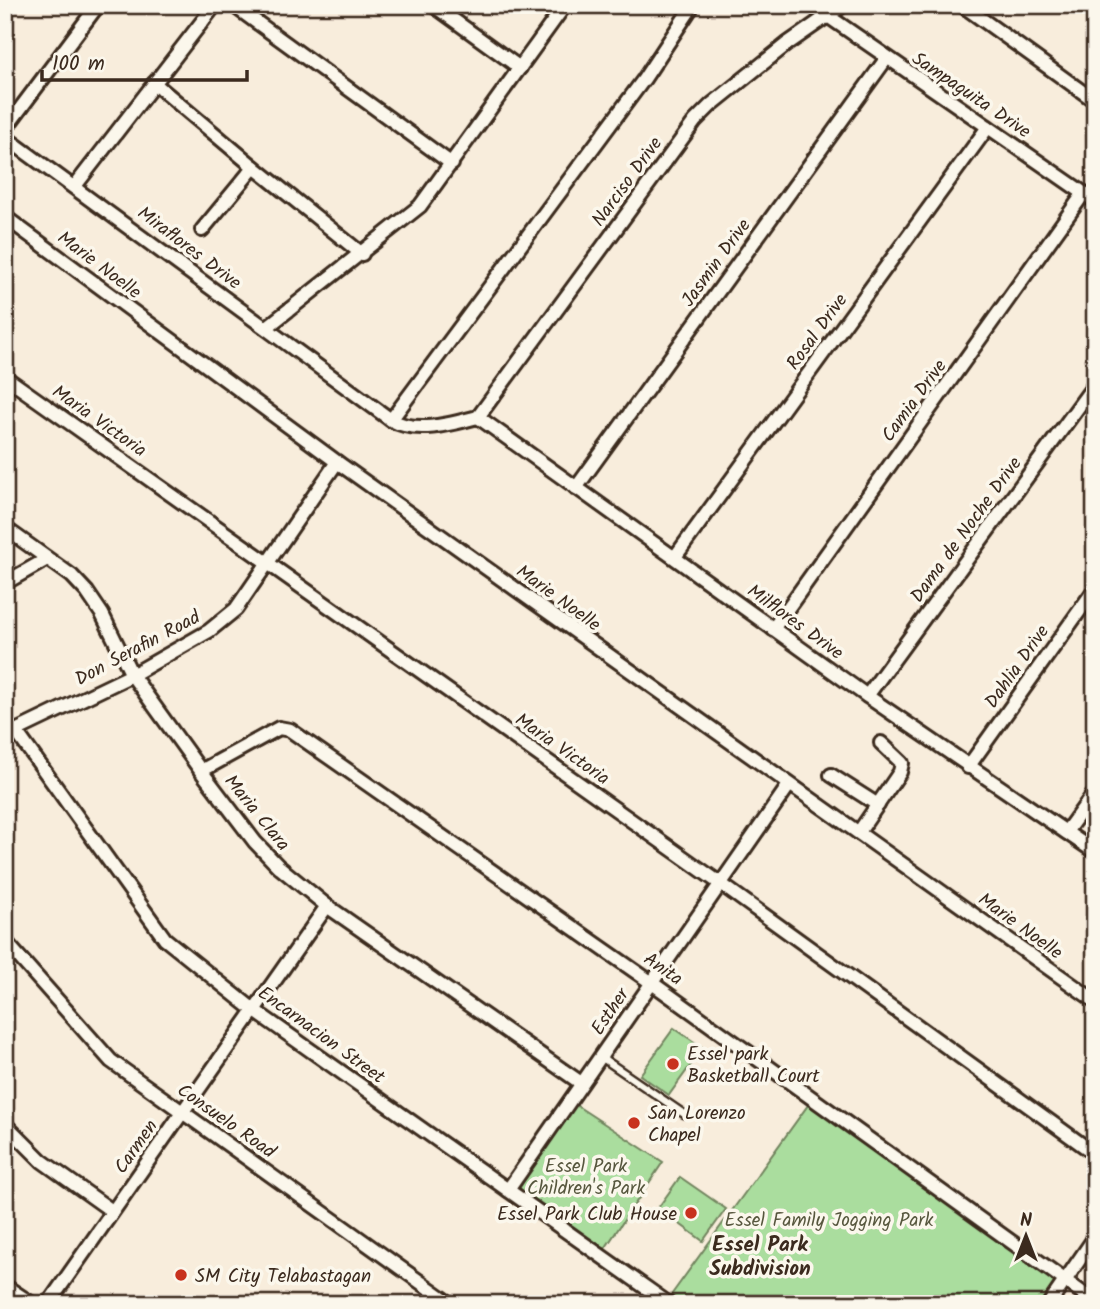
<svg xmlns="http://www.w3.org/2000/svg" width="1100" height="1309" font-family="Kalam,sans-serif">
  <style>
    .green { fill: #aadd9e; stroke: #72845e; stroke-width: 2 }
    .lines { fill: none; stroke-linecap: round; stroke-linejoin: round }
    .service-casing { stroke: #3b2a1e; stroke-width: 11 }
    .minor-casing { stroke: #3b2a1e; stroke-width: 18 }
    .service { stroke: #fbf7ec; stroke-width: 6 }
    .minor { stroke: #fbf7ec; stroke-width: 12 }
    .poi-dot { fill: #c8321e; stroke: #fbf7ec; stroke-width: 2.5 }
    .labels { text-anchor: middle; stroke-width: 7; stroke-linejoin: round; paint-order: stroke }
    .street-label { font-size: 19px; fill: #3b2a1e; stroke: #fbf7ec }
    .poi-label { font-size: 19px; fill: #3b2a1e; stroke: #fbf7ec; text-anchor: start }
    .park-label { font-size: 19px; fill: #57573e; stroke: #fbf7ec }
    .neighbourhood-label { font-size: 21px; font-weight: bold; fill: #3b2a1e; stroke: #fbf7ec }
  </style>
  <rect width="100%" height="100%" fill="#f8eddc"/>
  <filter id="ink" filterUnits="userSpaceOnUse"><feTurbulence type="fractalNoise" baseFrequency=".0143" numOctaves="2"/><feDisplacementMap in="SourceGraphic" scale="14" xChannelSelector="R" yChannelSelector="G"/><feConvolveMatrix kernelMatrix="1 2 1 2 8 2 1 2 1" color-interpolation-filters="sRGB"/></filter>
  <g filter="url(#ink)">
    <g class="green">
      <polygon points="674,1028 703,1048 669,1095 640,1075"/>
      <polygon points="811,1101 1060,1281 1044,1304 676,1304 669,1298"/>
      <polygon points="571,1102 663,1162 602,1253 511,1189"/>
      <polygon points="680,1177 726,1209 703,1241 658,1208"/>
    </g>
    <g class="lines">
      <defs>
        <polyline id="service" points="601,1057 684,1114"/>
        <g id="minor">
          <polyline points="233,5 452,164"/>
          <polyline points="433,5 520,68"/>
          <polyline points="812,5 1095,201"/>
          <polyline points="962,5 1095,101"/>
          <polyline points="1091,5 1095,8"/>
          <polyline points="154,83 254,167 362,254"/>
          <polyline points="5,129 98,5"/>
          <path d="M5,137L391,420C416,434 452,424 478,417"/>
          <polyline points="75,186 215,5"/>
          <polyline points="5,217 337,462 1095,1001"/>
          <polyline points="202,230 254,167"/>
          <polyline points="266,328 420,206 565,5"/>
          <polyline points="5,377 721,884 1095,1154"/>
          <polyline points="478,417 867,696 1095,852"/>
          <polyline points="478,417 695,121 711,105 787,44 843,5"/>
          <polyline points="391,420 644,79 693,5"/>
          <polyline points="576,488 886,59"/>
          <polyline points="5,528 72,576 87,592 102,614 132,675 201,771 255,842 278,866 327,906 581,1083"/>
          <polyline points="675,557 988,127"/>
          <polyline points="5,583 47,559"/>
          <polyline points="773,629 1084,193"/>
          <polyline points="867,696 1095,384"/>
          <polyline points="15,730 165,939 255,1011 669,1304"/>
          <polyline points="5,736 132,675 209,631 236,609 337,462"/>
          <polyline points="968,767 1095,589"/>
          <polyline points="201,771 279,728 290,730 652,983 1095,1302"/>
          <polyline points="831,775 878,805"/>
          <polyline points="859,832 900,772 902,763 881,743"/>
          <polyline points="1066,832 1095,792"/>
          <polyline points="5,941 111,1061 451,1304"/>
          <polyline points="5,1124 42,1161 112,1211"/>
          <polyline points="508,1190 789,785"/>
          <polyline points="5,1286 32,1304"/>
          <polyline points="48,1304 327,906"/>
          <polyline points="1049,1304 1095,1237"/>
        </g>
      </defs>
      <use href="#service" class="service-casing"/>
      <use href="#minor" class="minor-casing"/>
      <use href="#service" class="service"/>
      <use href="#minor" class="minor"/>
    </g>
  </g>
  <g class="poi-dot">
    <circle cx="673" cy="1064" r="7"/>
    <circle cx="634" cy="1123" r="7"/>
    <circle cx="691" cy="1213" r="7"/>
    <circle cx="181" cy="1275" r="7"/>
  </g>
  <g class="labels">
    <g class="street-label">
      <text transform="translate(972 94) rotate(34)" y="7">Sampaguita Drive</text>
      <text transform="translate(626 181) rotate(-54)" y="7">Narciso Drive</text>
      <text transform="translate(190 247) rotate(37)" y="7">Miraflores Drive</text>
      <text transform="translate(715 262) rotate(-54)" y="7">Jasmin Drive</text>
      <text transform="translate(100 264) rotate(37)" y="7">Marie Noelle</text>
      <text transform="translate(816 331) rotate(-54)" y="7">Rosal Drive</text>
      <text transform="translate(913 400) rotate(-54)" y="7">Camia Drive</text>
      <text transform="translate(100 420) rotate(35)" y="7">Maria Victoria</text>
      <text transform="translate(965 529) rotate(-54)" y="7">Dama de Noche Drive</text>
      <text transform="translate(559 597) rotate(36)" y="7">Marie Noelle</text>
      <text transform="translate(796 621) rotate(36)" y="7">Milflores Drive</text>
      <text transform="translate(137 647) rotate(-28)" y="7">Don Serafin Road</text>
      <text transform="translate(1016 666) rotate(-55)" y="7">Dahlia Drive</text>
      <text transform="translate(563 748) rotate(35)" y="7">Maria Victoria</text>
      <text transform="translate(258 812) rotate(51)" y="7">Maria Clara</text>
      <text transform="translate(1021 925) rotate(36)" y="7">Marie Noelle</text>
      <text transform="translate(664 968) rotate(35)" y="7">Anita</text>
      <text transform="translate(609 1011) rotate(-56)" y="7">Esther</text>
      <text transform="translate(322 1034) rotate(36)" y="7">Encarnacion Street</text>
      <text transform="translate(227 1120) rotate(35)" y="7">Consuelo Road</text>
      <text transform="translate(135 1146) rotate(-55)" y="7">Carmen</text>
    </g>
    <g class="poi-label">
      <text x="687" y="1060">Essel park<tspan x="687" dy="22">Basketball Court</tspan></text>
      <text x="648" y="1119">San Lorenzo<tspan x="648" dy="22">Chapel</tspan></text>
      <text x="677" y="1220" text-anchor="end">Essel Park Club House</text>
      <text x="195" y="1282">SM City Telabastagan</text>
    </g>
    <g class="park-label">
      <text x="586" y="1172">Essel Park<tspan x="586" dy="22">Children's Park</tspan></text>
      <text x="829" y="1226">Essel Family Jogging Park</text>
    </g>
    <g class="neighbourhood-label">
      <text x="760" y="1251">Essel Park<tspan x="760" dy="24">Subdivision</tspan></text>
    </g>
  </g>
  <rect width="1100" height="1309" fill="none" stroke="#fbf7ec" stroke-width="28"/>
  <rect x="14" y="14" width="1072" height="1281" fill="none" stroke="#3b2a1e" stroke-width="2.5" filter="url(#ink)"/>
  <g transform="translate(1026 1236)" stroke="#fbf7ec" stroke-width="5" paint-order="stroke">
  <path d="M0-5L12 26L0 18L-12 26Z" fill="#3b2a1e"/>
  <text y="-10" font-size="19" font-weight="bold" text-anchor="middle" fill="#3b2a1e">N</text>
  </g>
  <path d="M42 70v10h205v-10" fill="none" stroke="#3b2a1e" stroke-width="3.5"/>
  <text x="52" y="70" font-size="21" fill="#3b2a1e" stroke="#fbf7ec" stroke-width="5" paint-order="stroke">100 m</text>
</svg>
